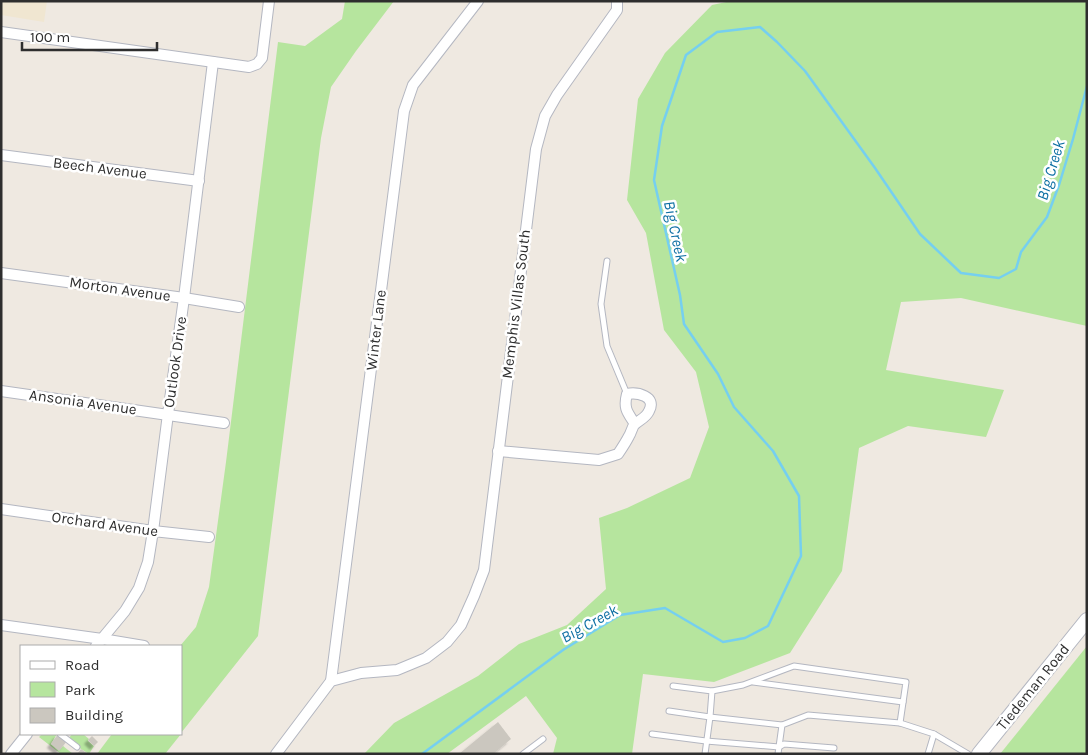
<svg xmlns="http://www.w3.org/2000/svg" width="1088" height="755" font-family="Karla,sans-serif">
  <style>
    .education { fill: #f0e6d1 }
    .green { fill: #b6e59e }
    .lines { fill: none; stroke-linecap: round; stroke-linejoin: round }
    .stream { stroke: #75cff0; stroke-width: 2.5 }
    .building { fill: #cbc7bf; filter: url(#shadow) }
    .lane-casing { stroke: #b4b7c1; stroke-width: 7 }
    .street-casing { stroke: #b4b7c1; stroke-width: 12 }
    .secondary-casing { stroke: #b4b7c1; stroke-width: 16 }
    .lane { stroke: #fff; stroke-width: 5 }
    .street { stroke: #fff; stroke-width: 10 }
    .secondary { stroke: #fff; stroke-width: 14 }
    .labels { text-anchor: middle; stroke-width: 5; stroke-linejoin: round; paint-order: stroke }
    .street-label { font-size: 15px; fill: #2e2e2e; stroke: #fff }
    .water-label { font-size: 16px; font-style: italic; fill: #0d6fa3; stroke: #fff }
  </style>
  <defs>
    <filter id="shadow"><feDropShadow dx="-4" dy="4" stdDeviation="1" flood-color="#0004"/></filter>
  </defs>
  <rect width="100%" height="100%" fill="#efe9e1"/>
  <polygon class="education" points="1,1 47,1 44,22 1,15"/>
  <g class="green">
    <polygon points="345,1 394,1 356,51 331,87 321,138 258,636 181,733 181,646 180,646 196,627 209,587 226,462 278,42 305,46 342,19"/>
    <polygon points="731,1 1087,1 1087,326 961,298 901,302 886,370 1004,390 986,437 908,426 859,448 842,571 790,653 714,682 643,674 632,754 553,754 557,738 526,696 447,754 364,754 394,723 478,676 519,644 567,625 606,589 599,518 627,508 690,478 709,427 696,372 664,330 646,233 627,200 638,99 665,53 712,5"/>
    <polygon points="1087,646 1087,754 1000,754"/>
    <polygon points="42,734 57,734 51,744 59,750 63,746 73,754 61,754 39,737"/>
    <polygon points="72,734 83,734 89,739 88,741 94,746 89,754 81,749 69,738"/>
    <polygon points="112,734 181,734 165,754 97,754"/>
  </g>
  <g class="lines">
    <polyline class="stream" points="422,754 563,650 620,615 665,608 723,642 745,638 768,626 801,556 799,496 773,451 734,407 718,374 684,324 680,295 654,180 662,126 686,55 717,32 760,27 777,42 805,71 875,168 920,234 961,273 999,278 1016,269 1021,252 1047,217 1059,185 1073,139 1087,86"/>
  </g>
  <g class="building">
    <polygon points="498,722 511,739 493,754 459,754"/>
    <polygon points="58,734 67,741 59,751 51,744"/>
    <polygon points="92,736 98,742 94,746 88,740"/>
    <polygon points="81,749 88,754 77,754"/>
  </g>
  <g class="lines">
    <defs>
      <g id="lane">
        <polyline points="607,261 601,304 607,346 627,394"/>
        <polyline points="753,682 903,702"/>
        <polyline points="712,691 743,685 794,666 906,682 900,723"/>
        <polyline points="669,711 710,717 712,691 673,686"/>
        <polyline points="60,734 77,747"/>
        <polyline points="652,734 706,741 779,747 784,744 834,748"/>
        <polyline points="523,754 543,739"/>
        <polyline points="705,754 710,717 782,725"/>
        <polyline points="778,754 782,725 808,715 900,723 934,734 968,754"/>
        <polyline points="928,754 934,734"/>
      </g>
      <g id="street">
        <polyline points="1,32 249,67 257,64 262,58 269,1"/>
        <polyline points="1,155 199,181"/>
        <polyline points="1,273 184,298 239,307"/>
        <polyline points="1,391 224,423"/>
        <path d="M498,451L599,460L618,454C622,448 626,442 629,436C631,433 632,428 634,425C639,420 646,418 649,411C657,396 637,392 627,394C623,409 628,413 635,424"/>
        <polyline points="1,509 153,531 209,537"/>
        <polyline points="1,625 102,639 144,646"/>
        <polyline points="96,646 125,611 139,588 148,562 153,531 168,414 184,298 213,62"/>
        <polyline points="331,681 404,111 413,85 478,1"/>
        <polyline points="11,754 27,734"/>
        <polyline points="276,754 331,681 361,673 397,670 426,658 447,642 461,625 474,596 484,570 536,149 545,116 557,95 617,10 617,1"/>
      </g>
      <polyline id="secondary" points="979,754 1087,620"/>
    </defs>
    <use href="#lane" class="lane-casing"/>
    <use href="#street" class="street-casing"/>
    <use href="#secondary" class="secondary-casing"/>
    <use href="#lane" class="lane"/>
    <use href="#street" class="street"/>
    <use href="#secondary" class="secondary"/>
  </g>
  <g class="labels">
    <g class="street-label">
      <text transform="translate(100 168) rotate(7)" y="5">Beech Avenue</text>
      <text transform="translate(120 289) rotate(8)" y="5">Morton Avenue</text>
      <text transform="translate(516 304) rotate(-83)" y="5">Memphis Villas South</text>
      <text transform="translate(376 330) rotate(-83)" y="5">Winter Lane</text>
      <text transform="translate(175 362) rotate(-82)" y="5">Outlook Drive</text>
      <text transform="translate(83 402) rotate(8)" y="5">Ansonia Avenue</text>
      <text transform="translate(105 524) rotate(8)" y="5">Orchard Avenue</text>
      <text transform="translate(1033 687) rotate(-51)" y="5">Tiedeman Road</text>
    </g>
    <g class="water-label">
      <text transform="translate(1050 170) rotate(-73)" y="6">Big Creek</text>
      <text transform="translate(676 231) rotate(78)" y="6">Big Creek</text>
      <text transform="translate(589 623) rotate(-29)" y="6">Big Creek</text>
    </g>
  </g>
  <rect width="1088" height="755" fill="none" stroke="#2e2e2e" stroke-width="5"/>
  <rect x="20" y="645" width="162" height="90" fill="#ffffff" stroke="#ababab"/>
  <rect x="30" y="661" width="25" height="8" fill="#ffffff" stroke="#ababab"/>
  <text x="65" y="670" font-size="15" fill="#2e2e2e">Road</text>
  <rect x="30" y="682" width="25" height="15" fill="#b6e59e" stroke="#ababab"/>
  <text x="65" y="695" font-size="15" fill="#2e2e2e">Park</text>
  <rect x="30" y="708" width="25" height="15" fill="#cbc7bf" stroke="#ababab"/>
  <text x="65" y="720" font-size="15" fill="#2e2e2e">Building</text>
  <path d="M22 42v8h135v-8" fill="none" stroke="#2e2e2e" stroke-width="2.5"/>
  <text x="30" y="42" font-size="15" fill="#2e2e2e" stroke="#ffffff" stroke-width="4" paint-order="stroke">100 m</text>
</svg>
